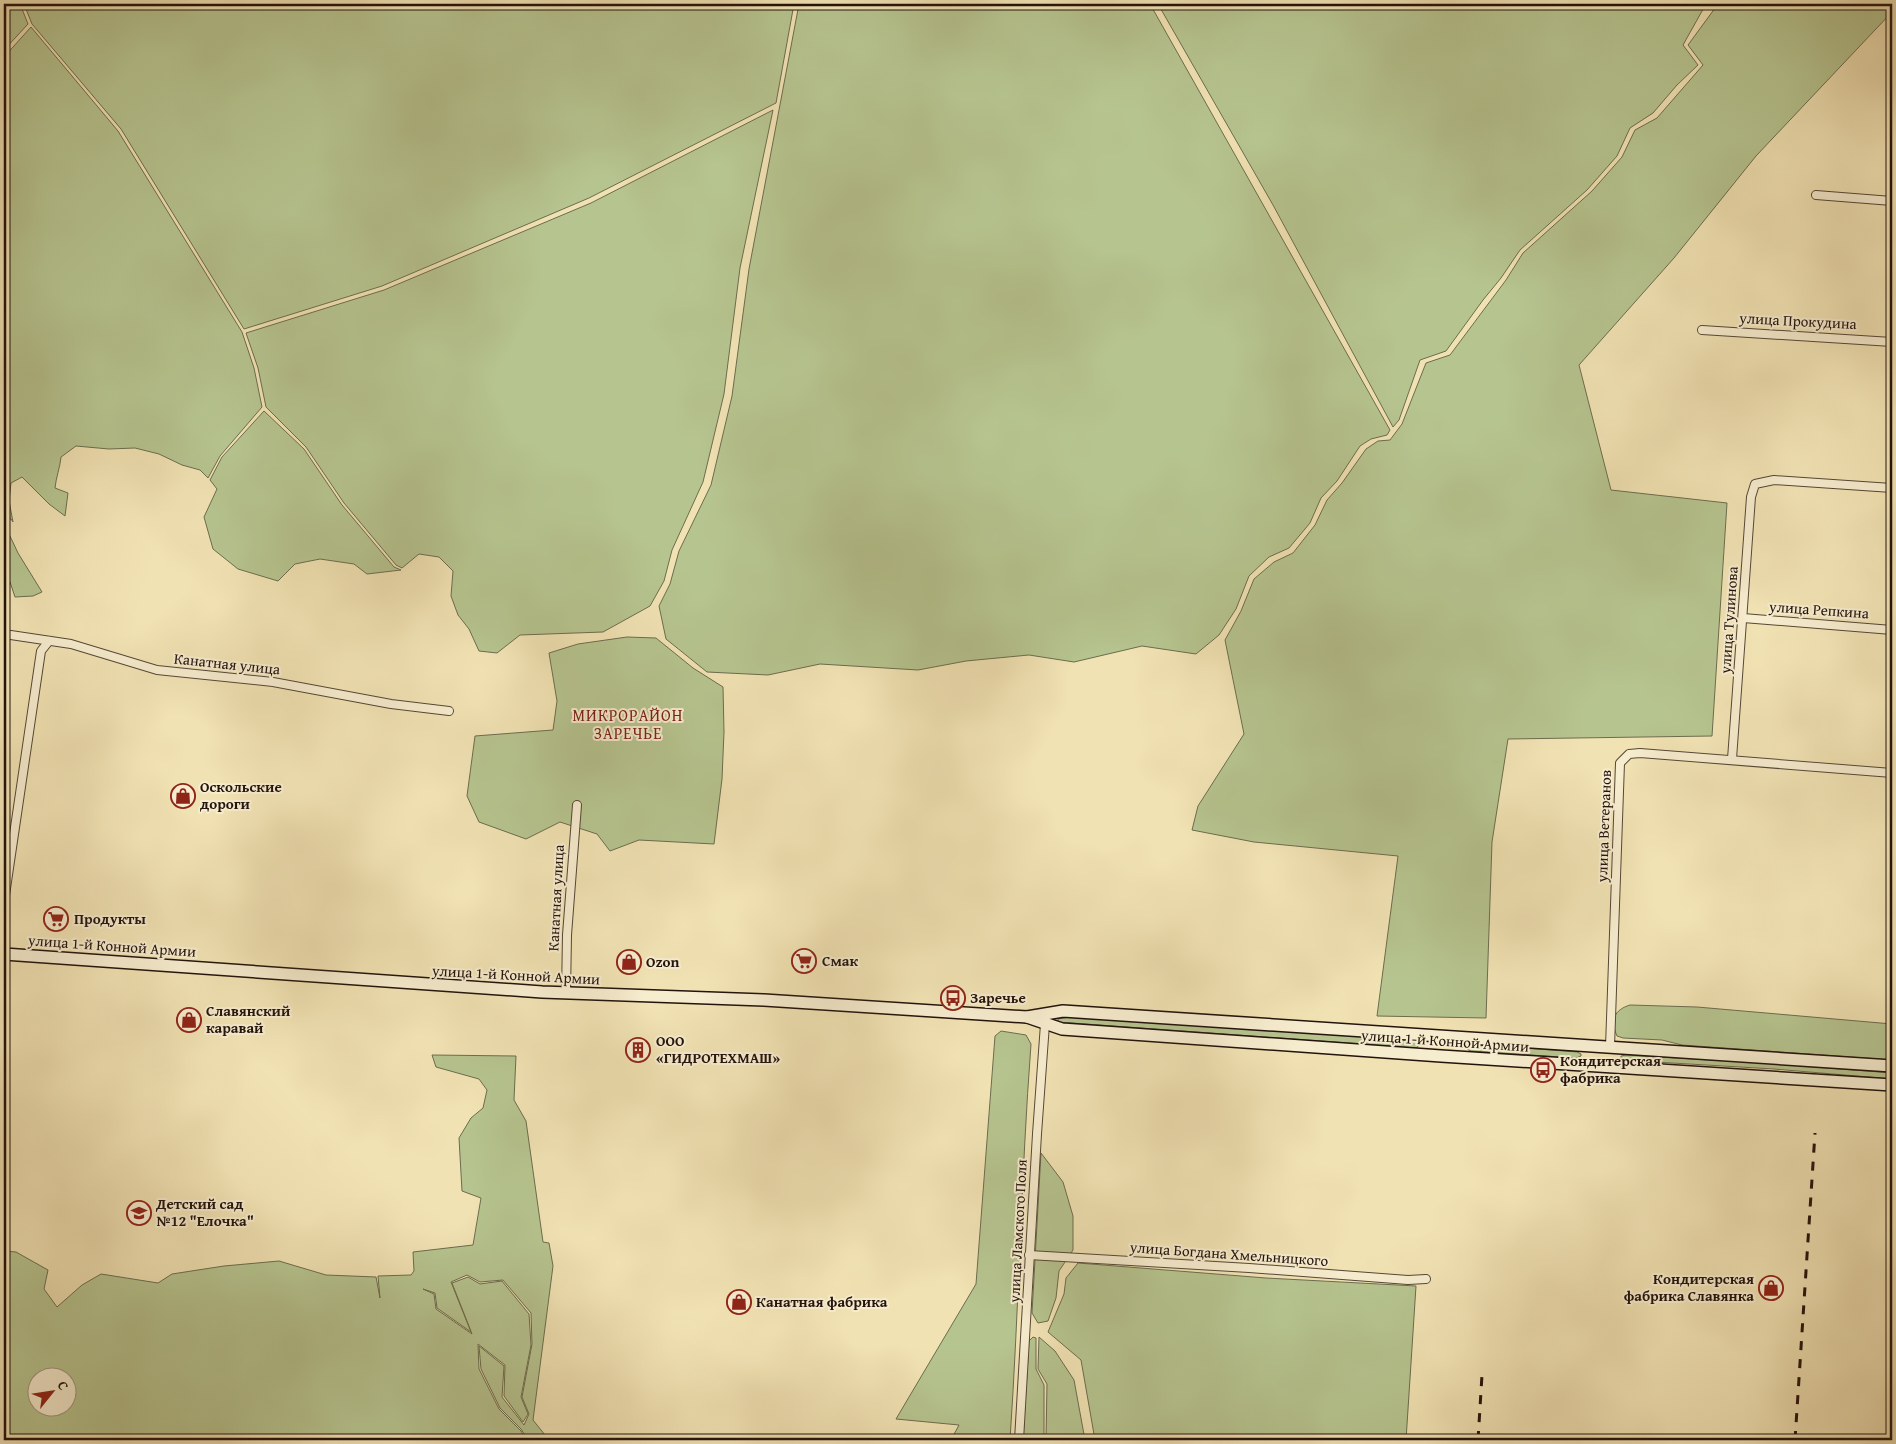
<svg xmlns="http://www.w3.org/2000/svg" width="1896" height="1444" font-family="'Gentium Book Plus',serif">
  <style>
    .green { fill: #b6c48f; stroke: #6c6c4e; fill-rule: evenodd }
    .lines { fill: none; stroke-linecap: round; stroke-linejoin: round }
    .minor-casing { stroke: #564736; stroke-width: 10 }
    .secondary-casing { stroke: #23130c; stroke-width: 14 }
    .minor { stroke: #f6ecce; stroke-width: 8 }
    .secondary { stroke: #f6ecce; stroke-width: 11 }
    .rail { stroke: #23130c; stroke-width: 3; stroke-dasharray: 9 9; stroke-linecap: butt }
    .labels { text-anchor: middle; stroke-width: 4; stroke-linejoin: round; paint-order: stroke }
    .street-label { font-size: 15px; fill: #23130c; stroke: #f6ecce }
    .poi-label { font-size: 15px; font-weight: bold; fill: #23130c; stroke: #f6ecce; text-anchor: start }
    .neighbourhood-label { font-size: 16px; letter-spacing: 1px; fill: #7a1f14; stroke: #f6ecce }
  </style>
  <rect width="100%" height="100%" fill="#f1e2b3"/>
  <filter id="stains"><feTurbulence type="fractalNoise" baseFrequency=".004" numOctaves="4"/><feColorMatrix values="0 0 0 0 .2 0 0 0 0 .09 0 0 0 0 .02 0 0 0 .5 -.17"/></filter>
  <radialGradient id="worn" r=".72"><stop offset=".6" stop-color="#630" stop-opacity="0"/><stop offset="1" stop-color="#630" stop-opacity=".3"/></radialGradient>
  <g class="green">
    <polygon points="4,4 20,4 28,24 4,50"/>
    <polygon points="24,4 794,4 776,103 589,198 382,286 244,329 121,129 32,24"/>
    <polygon points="799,4 1150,4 1390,430 1387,435 1371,439 1360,446 1337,481 1321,498 1310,523 1289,548 1269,557 1249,576 1236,609 1219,635 1196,654 1142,646 1074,662 1029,655 966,661 918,670 820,664 768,675 707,672 666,639 659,606 670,584 679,551 711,485 732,396 749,269"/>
    <polygon points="1158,4 1706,4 1683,45 1698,65 1677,85 1653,113 1630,128 1617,156 1587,190 1520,250 1501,278 1483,300 1446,351 1420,360 1399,420 1393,427 1273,205"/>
    <polygon points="1718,4 1892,4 1892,12 1756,156 1674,258 1579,365 1611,490 1727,503 1712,736 1508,739 1492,842 1486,1018 1377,1016 1398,856 1254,842 1192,830 1198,806 1244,734 1225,640 1241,611 1254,579 1274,562 1293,553 1315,525 1327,500 1342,483 1366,449 1378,441 1390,440 1402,424 1426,363 1450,355 1506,280 1523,253 1592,191 1622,157 1635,130 1657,118 1703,65 1688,45"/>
    <path d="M31,27L118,131L242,332L254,368L262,407L220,456L208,478L200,470L182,465L159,454L135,448L109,449L76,446L61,457C60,468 56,477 55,488L68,493L65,516L49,504L22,477L11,483L9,501L13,522L11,519L4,517V57Z"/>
    <polygon points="773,110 740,268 724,394 703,482 672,550 664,581 650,606 603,632 520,635 497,653 479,651 469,629 458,615 451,596 453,571 439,557 419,554 402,568 396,565 344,503 306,447 266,407 258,368 246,333 384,290 591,203"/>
    <polygon points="264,411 304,449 342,505 394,567 401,570 367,574 354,564 320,559 295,564 278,581 238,569 213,549 204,517 217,489 210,480 222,457"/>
    <polygon points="4,531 9,534 18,553 42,592 33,596 15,597 4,564"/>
    <polygon points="627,637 656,638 693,668 723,687 724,732 722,779 714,844 639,840 610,851 597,834 560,822 526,839 479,822 467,796 475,736 553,730 557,701 549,653 578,644"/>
    <path d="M1630,1005L1697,1007L1892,1024V1060L1682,1045L1662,1040L1623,1038L1617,1036C1610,1020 1614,1010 1630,1005Z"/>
    <polygon points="1070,1017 1414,1040 1420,1043 1417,1048 1058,1022 1058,1019"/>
    <path d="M1001,1031L1026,1035L1031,1044C1021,1176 1019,1308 1010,1440H951L959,1425L896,1419L976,1284L995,1036Z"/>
    <polygon points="1471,1044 1577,1052 1581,1054 1581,1056 1576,1058 1470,1051 1465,1047"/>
    <path d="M432,1055L516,1056L514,1100L526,1121L543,1242L549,1243L553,1266L533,1420L549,1440H528L521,1429L500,1408L481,1369L479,1346L504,1366L502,1397L524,1425L529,1414L522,1397L532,1344L531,1313L503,1280L480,1282L467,1275L451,1282L471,1332L437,1308L435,1293L423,1289L434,1294L436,1309L472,1334L452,1283L468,1277L480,1284L502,1281L529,1314L531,1345L521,1397L528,1414L523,1422L504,1396L505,1365L478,1344L479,1369L499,1409L521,1431L526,1440H4V1251L16,1252L48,1270L44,1289L57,1307L82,1285L101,1274L158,1283L172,1274L224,1266L279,1261L326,1275L376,1277L380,1298L378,1276L411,1275L414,1271L413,1252L473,1245L481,1198L462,1191L459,1138L471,1118L483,1108L487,1090L479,1079L436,1067ZM38,1376H68V1406H38Z"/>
    <polygon points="1626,1055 1763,1063 1892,1073 1892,1079 1774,1069 1621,1060 1621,1056"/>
    <polygon points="1041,1153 1063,1182 1073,1216 1073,1250 1059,1271 1056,1298 1048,1321 1038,1323 1032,1313"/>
    <polygon points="1078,1263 1266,1278 1416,1286 1406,1440 1095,1440 1081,1360 1048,1332 1064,1294 1066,1278"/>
    <polygon points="1033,1337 1036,1338 1036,1369 1044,1385 1044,1440 1023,1440 1029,1341"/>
    <polygon points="1039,1337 1055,1351 1074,1380 1085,1440 1046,1440 1047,1384 1038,1369"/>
  </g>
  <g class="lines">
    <defs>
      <g id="minor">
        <polyline points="1816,195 1892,201"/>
        <polyline points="1702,330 1892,342"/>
        <polyline points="1743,618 1892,630"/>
        <polyline points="4,634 71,644 157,670 273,682 391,704 449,711"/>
        <polyline points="1732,759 1751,497 1755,484 1774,480 1892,488"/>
        <polyline points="4,902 41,651 49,641"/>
        <polyline points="566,993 567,935 577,805"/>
        <polyline points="1610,1047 1620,763 1629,754 1640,753 1892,773"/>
        <polyline points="1029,1255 1249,1268 1408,1280 1426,1279"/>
        <polyline points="1019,1440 1037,1134 1045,1024"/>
      </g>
      <g id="secondary">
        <polyline points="4,954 542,992 764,1000 1027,1017 1063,1011 1892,1066"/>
        <polyline points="1027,1017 1062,1029 1441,1056 1892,1085"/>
      </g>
    </defs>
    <use href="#minor" class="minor-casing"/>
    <use href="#secondary" class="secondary-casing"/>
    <use href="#minor" class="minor"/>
    <use href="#secondary" class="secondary"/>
    <g class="rail">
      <polyline points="1478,1440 1482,1375"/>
      <polyline points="1795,1440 1815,1133"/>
    </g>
  </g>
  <defs>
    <symbol id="shop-ring" viewBox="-11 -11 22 22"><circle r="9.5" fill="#f6ecce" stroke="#8f2418" stroke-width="1.5"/><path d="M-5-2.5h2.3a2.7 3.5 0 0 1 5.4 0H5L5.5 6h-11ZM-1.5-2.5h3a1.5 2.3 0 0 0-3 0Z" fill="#8f2418"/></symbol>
    <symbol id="supermarket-ring" viewBox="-11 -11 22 22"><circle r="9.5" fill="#f6ecce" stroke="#8f2418" stroke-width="1.5"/><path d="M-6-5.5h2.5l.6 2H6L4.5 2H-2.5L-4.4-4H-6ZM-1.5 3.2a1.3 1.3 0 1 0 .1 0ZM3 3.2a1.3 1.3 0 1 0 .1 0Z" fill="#8f2418"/></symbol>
    <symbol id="bus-ring" viewBox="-11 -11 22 22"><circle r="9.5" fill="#f6ecce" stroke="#8f2418" stroke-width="1.5"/><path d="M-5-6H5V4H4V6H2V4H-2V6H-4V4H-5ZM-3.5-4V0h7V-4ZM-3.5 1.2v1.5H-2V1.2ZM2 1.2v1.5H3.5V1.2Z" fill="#8f2418"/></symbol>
    <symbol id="building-ring" viewBox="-11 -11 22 22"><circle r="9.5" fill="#f6ecce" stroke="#8f2418" stroke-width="1.5"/><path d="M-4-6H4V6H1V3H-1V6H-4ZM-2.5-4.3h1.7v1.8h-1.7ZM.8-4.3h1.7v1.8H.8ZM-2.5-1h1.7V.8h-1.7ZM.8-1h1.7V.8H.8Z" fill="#8f2418"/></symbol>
    <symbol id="school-ring" viewBox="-11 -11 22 22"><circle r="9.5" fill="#f6ecce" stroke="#8f2418" stroke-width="1.5"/><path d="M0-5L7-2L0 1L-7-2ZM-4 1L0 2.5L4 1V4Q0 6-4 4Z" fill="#8f2418"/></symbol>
  </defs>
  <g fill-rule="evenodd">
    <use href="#shop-ring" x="169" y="782" width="28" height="28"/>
    <use href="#supermarket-ring" x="42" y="905" width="28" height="28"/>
    <use href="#supermarket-ring" x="790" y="947" width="28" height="28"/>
    <use href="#shop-ring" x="615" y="948" width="28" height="28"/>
    <use href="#bus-ring" x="939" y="984" width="28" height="28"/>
    <use href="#shop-ring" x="175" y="1006" width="28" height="28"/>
    <use href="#building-ring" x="624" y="1036" width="28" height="28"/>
    <use href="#bus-ring" x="1529" y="1056" width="28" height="28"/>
    <use href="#school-ring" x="125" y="1199" width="28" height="28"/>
    <use href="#shop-ring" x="1757" y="1274" width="28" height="28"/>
    <use href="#shop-ring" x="725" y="1288" width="28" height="28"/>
  </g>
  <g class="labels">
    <g class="street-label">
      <text transform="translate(1798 321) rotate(3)" y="5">улица Прокудина</text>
      <text transform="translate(1819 610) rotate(4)" y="5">улица Репкина</text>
      <text transform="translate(1729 620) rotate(-86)" y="5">улица Тулинова</text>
      <text transform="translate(227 664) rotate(6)" y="5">Канатная улица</text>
      <text transform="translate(1604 826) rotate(-88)" y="5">улица Ветеранов</text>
      <text transform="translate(556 898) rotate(-87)" y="5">Канатная улица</text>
      <text transform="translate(112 946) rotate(4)" y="5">улица 1-й Конной Армии</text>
      <text transform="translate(516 975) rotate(3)" y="5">улица 1-й Конной Армии</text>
      <text transform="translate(1445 1041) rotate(4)" y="5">улица 1-й Конной Армии</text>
      <text transform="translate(1018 1231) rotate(-87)" y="5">улица Ламского Поля</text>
      <text transform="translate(1229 1254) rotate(4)" y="5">улица Богдана Хмельницкого</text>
    </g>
    <g class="poi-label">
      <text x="200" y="792">Оскольские<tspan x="200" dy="17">дороги</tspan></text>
      <text x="74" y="924">Продукты</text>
      <text x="822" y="966">Смак</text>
      <text x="646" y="967">Ozon</text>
      <text x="970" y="1003">Заречье</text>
      <text x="206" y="1016">Славянский<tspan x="206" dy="17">каравай</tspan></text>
      <text x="656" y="1046">ООО<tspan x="656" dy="17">«ГИДРОТЕХМАШ»</tspan></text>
      <text x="1560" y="1066">Кондитерская<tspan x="1560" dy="17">фабрика</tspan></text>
      <text x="156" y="1209">Детский сад<tspan x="156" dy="17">№12 "Елочка"</tspan></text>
      <text x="1754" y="1284" text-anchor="end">Кондитерская<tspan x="1754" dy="17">фабрика Славянка</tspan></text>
      <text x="756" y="1307">Канатная фабрика</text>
    </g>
    <g class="neighbourhood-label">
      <text x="628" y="721">МИКРОРАЙОН<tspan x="628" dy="18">ЗАРЕЧЬЕ</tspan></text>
    </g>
  </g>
  <rect width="1896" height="1444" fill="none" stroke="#f1e2b3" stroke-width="20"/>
  <rect x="5" y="5" width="1886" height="1434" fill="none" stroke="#23130c" stroke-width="2.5"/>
  <rect x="10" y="10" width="1876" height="1424" fill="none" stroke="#23130c"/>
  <g transform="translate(52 1392) rotate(60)"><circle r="24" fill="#f6ecce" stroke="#a29580"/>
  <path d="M0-4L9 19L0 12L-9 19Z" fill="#8f2418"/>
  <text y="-8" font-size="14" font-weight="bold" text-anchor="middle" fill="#23130c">С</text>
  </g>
  <rect width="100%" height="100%" filter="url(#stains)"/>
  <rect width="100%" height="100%" fill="url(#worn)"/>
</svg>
